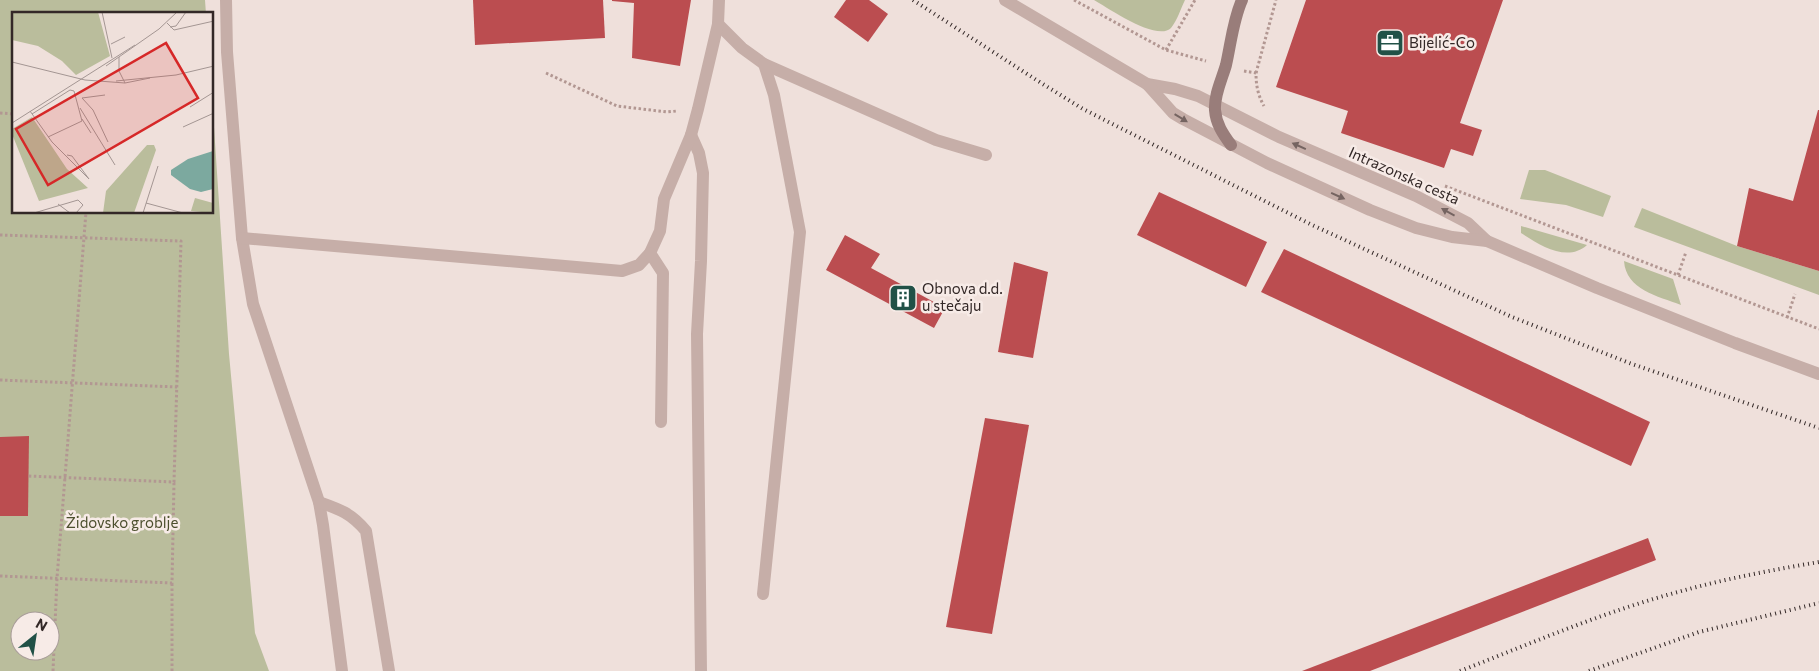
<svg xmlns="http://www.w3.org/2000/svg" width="1819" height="671" font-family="Commissioner,sans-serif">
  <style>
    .green { fill: #babd9c; fill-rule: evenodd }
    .building { fill: #bb4d50 }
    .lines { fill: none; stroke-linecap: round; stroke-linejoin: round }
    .path { stroke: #b29792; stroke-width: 3; stroke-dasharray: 2.5 2.5; stroke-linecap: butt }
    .service { stroke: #c6aea8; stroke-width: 12 }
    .minor { stroke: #c6aea8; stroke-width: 12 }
    .secondary { stroke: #997d7a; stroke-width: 12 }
    .rail { stroke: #332827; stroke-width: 4; stroke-dasharray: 1 4; stroke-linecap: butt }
    .oneway { fill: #756461 }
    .labels { text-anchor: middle; stroke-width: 5; stroke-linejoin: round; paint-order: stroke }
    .poi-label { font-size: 15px; fill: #332827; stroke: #f7ebe7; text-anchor: start }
    .street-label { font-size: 15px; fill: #332827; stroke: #f7ebe7 }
    .park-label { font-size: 15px; fill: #4c4f2e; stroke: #f7ebe7 }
    .inset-road { fill: none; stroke: #a49693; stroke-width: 1 }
    .view { fill: #d62828; fill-opacity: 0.15; stroke: #d62828; stroke-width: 2.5 }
    .inset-edge { fill: none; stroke: #332827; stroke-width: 2.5 }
  </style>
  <rect width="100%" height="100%" fill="#efe0db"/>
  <g class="green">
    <path d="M0,0H205L206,14H14V212H212L213,112L229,354L255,633L269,671H0ZM20,621H50V651H20Z"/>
    <path d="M1094,0H1185C1181,8 1177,21 1171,28C1157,42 1108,8 1094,0Z"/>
    <polygon points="1529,170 1545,170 1611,196 1603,217 1566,205 1520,199"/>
    <polygon points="1642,208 1737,246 1819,271 1819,295 1634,227"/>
    <path d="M1521,226L1587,245C1567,263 1540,245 1521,233Z"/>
    <path d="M1624,261L1673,279L1681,305C1658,296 1626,290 1624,261Z"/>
  </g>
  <g class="building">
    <polygon points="473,0 603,0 605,38 475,45"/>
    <polygon points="612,0 691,0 680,66 632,58 634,3 612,1"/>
    <polygon points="846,0 869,0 888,14 868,42 834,17"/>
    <polygon points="1306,0 1503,0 1460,123 1482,130 1473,156 1451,149 1444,168 1341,133 1348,111 1276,87"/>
    <polygon points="1818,110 1819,110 1819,271 1737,246 1749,188 1793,201"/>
    <polygon points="1159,192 1267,242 1246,287 1137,235"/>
    <polygon points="845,235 880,254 871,268 945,308 934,328 826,270"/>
    <polygon points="1284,249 1650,422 1631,466 1261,292"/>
    <polygon points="1014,262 1048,272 1033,358 998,352"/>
    <polygon points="985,418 1029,425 992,634 946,627"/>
    <polygon points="29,436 28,516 0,516 0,437"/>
    <polygon points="1648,538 1656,560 1370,671 1302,671"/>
  </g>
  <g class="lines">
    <g class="path">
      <polyline points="1074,0 1166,50 1206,61"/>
      <polyline points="1166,50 1195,0"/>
      <path d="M1244,71L1256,73C1256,86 1258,95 1264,106"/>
      <polyline points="546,73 617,106 667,112 677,111"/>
      <polyline points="1256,73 1276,0"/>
      <polyline points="0,113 14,114"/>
      <polyline points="1445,186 1819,329"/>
      <polyline points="0,235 181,241 174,482 28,476"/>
      <polyline points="1678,275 1686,252"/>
      <polyline points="1787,318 1795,294"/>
      <polyline points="0,380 177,387"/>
      <polyline points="0,576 172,583 174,482"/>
      <polyline points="53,671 57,578 86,212"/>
      <polyline points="172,671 172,583"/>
    </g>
    <g class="service">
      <polyline points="226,0 227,52 242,238 253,304 319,502 323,525 342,671"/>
      <polyline points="718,24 742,48 764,64 936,140 986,155"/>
      <polyline points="691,135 699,153 703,173 701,261 697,334 701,671"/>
      <polyline points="242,238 622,271 639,265 650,253 660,231 664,199 691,135 698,109 718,24 719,0"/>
      <polyline points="650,253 663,273 661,422"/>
      <path d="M319,502C339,509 351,513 366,531L389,671"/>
      <polyline points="763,594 800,232 774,95 764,64"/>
    </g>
    <g class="minor">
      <polyline points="1005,0 1147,84 1175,89 1198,96 1279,137 1416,196 1468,223 1487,241"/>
      <polyline points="1147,84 1173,113 1183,119 1267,163 1370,210 1416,228 1452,237 1487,241 1597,288 1735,343 1819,374"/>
    </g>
    <path class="secondary" d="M1231,145C1223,134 1216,124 1215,110C1214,95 1222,79 1226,65C1231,43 1233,20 1242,0"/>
    <g class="rail">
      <polyline points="913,0 1038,81 1083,109 1310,224 1512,317 1632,364 1819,428"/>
      <path d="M1460,671C1532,643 1603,612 1678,592C1724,579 1772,570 1819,562"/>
      <polyline points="1589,671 1699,632 1819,603"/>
    </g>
  </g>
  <defs><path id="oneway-solid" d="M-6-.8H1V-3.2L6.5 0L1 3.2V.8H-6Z" transform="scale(1.25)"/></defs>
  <g class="oneway">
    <use href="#oneway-solid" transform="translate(1181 118) rotate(31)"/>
    <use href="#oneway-solid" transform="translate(1299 146) rotate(-156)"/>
    <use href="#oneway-solid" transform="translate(1338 196) rotate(24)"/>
    <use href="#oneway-solid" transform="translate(1448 212) rotate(-151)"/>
  </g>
  <defs>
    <symbol id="office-square" viewBox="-11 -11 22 22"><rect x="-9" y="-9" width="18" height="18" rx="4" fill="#215147" stroke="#f7ebe7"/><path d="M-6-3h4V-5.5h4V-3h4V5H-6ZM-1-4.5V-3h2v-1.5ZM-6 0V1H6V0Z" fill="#fff"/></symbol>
    <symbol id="building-square" viewBox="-11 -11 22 22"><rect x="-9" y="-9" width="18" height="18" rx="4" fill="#215147" stroke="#f7ebe7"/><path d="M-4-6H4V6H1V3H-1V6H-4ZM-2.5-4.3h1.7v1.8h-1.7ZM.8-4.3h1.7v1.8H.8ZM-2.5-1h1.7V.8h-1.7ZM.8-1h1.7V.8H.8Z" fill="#fff"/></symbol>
  </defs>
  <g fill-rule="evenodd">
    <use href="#office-square" x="1374" y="27" width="32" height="32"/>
    <use href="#building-square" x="887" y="282" width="32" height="32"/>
  </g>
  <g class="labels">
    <g class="poi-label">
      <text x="1409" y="48">Bijelić-Co</text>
      <text x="922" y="294">Obnova d.d.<tspan x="922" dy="17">u stečaju</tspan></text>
    </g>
    <g class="street-label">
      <text transform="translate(1404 176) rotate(24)" y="5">Intrazonska cesta</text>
    </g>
    <g class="park-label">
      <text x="122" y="528">Židovsko groblje</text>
    </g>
  </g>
  <g transform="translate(12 12)">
    <rect width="201" height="201" fill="#efe0db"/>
    <path d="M0,0H86L98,44L64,63L50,49L26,34L0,28ZM20,105L55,157L76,176L27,189L0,122V117ZM135,133H142L144,138L122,201H91L94,179ZM183,186L201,191L200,201L179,199Z" fill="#babd9c"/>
    <path d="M201,139V177L189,180L178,177L159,163V158L176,147Z" fill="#7ca99f"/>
    <path class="inset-road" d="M90,0L100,46M155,11L162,18L202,9M158,15L164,14L174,0M99,32L113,25M107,45V59L113,71M0,50L73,68L113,71L138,66M94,54L147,17L165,0M104,69L164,63L202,54M70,86L81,98L96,130M70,86L93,83M178,95L202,80M68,96L103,153M18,99L40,130L77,167L60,144L55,143M20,102L58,78L62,79L70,109L36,125M70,107L79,121M0,111L123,33M171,115L202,101M134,191L171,201M46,192L58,201M22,201L66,188L71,193L64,201M131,201L146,154"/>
    <path class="view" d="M154,31L186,86L36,173L4,117Z"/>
    <rect width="201" height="201" class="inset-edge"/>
  </g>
  <g transform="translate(35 636) rotate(30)"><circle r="24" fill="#f7ebe7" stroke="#a99d9a"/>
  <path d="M0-4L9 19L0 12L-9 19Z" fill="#215147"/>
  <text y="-8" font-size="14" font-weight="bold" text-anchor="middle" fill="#332827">N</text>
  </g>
</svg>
